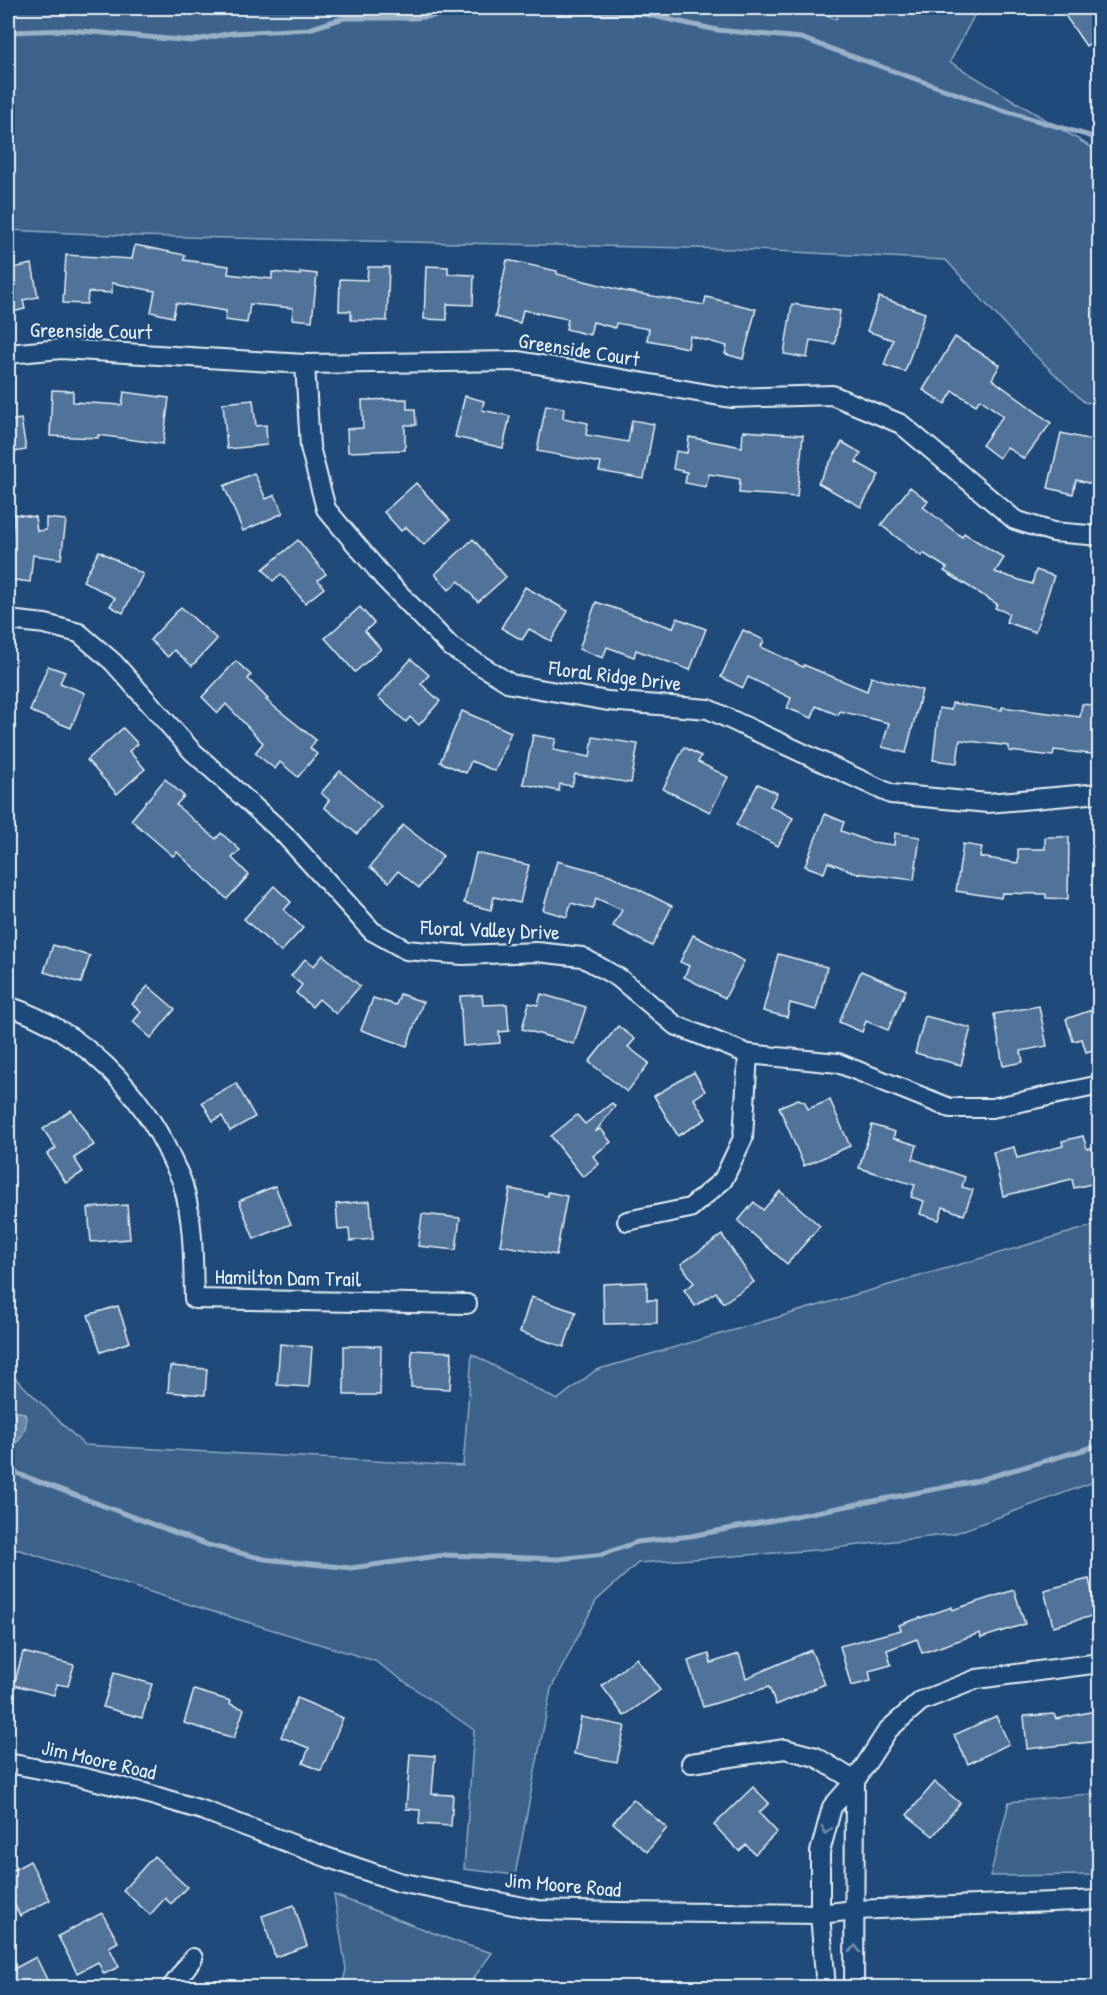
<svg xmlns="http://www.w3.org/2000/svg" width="1107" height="1995" font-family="'Patrick Hand',sans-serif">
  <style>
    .green { fill: #3c628c; stroke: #92aac2; stroke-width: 1.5 }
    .water { fill: #6685a7; stroke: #9ab0c7; stroke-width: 1.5 }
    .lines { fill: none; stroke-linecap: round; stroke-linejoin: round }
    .stream { stroke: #9ab0c7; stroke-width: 5 }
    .building { fill: #517399; stroke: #e8f1f8; stroke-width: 1.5 }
    .minor-casing { stroke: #e8f1f8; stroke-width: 22 }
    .minor { stroke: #1f4a7a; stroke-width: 18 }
    .oneway { stroke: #6f8dac }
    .labels { text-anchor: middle; stroke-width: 4.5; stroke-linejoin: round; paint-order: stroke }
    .street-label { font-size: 21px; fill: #e8f1f8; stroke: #1f4a7a }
  </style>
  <rect width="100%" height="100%" fill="#1f4a7a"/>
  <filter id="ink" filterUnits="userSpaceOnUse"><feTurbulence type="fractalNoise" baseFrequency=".0167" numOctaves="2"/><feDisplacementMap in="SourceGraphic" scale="12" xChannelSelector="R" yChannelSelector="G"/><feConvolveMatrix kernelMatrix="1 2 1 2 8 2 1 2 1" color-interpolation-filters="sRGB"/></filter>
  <g filter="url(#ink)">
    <g class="green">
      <polygon points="8,8 810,8 836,19 842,8 978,8 950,62 1099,152 1099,404 1084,402 1017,338 946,260 734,249 135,236 8,230"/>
      <path d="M1099,1224V1480L953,1534L817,1550L638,1563L596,1601L551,1689L515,1875L464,1869L474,1730L375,1661L178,1601L20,1550H8V1455C16,1445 32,1425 24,1413L8,1410V1371L84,1445L463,1466L472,1354L557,1400L596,1370Z"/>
      <polygon points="1099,1793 1099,1875 990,1876 1009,1802"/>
      <polygon points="334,1895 460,1943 492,1953 467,1987 342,1987 346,1969"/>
    </g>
    <path class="water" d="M8,1410L24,1413C32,1426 16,1445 8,1455Z"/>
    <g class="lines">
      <g class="stream">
        <polyline points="532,8 564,12 644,14 717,30 801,38 1002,110 1100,139"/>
        <polyline points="8,32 70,30 191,41 232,33 309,29 344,18 414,18 507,8"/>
        <polyline points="8,1470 208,1545 264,1559 351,1568 445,1555 558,1559 604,1554 637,1542 691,1536 972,1482 1100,1445"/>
      </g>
    </g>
    <g class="building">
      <polygon points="1060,8 1100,8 1100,37 1086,46"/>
      <polygon points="135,245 185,255 184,260 229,266 228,274 272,279 272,272 300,275 300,272 317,274 312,321 292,319 293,308 250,304 247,323 225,320 226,311 176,303 173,317 151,312 155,291 112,283 112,293 88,292 87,304 63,303 66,255 132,259"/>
      <polygon points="507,260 557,271 557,274 624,291 704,305 706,297 756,309 743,359 725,354 727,346 690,336 688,348 647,340 649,329 616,323 615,328 593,322 590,335 566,329 568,319 523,310 520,323 495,317"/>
      <polygon points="32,264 38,297 23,300 25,309 8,313 8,269"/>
      <polygon points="426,266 448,267 448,274 474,275 473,305 447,304 447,320 424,319"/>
      <polygon points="368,267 389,267 387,321 351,320 351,311 339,311 340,279 367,280"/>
      <polygon points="879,297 925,313 905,372 884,365 893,340 867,331"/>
      <polygon points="792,304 840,311 835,344 810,340 807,358 784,354"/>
      <polygon points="955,337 1000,365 992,379 1051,423 1024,459 1007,447 999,458 982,445 1003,416 980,399 976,405 953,391 945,404 923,390"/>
      <polygon points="52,390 73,391 73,402 122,405 124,392 169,398 163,444 98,435 98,438 50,436"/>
      <polygon points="465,396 484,401 482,410 510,416 503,448 455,437"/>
      <polygon points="407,399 407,409 415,409 416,425 405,425 405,450 348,452 347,429 363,428 362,400"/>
      <polygon points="253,400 256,426 266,425 267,445 227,449 223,403"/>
      <polygon points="546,405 564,408 563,418 588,423 586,435 628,442 632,420 654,424 644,479 599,471 601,463 537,451"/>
      <polygon points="21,419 26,450 8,453 8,421"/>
      <polygon points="743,431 803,435 797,497 739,493 740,479 709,474 706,487 685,483 687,472 673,469 676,451 687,453 689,437 742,447"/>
      <polygon points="1061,433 1100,442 1100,486 1076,480 1073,494 1048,488"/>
      <polygon points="842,442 861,453 856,462 879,475 861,507 818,483"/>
      <polygon points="254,473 266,499 275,495 283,513 243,531 224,486"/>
      <polygon points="416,483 450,520 424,545 406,527 401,531 384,512"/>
      <polygon points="910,487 928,501 923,507 962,537 964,533 1004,558 995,572 1032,584 1036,570 1054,576 1035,632 1006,622 1009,613 995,608 997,604 944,571 947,568 923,553 921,556 881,525"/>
      <polygon points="14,514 35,517 37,531 46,530 46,518 66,520 61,559 33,555 30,582 8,579"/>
      <polygon points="473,539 506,577 478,602 459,581 449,590 435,574"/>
      <polygon points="298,540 326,574 318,580 324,588 305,603 281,574 273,581 263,569"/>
      <polygon points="99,551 143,574 123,613 110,606 115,598 83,581"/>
      <polygon points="525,587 568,611 551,641 529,629 522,640 501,628"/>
      <polygon points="596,602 673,628 677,618 706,629 690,670 636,650 634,657 607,647 603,658 579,649"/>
      <polygon points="181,607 217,639 192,666 174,650 168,657 150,640"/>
      <polygon points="360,607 374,623 365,631 381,649 355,672 325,638"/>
      <polygon points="743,630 764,640 761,647 803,667 804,665 867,691 871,677 922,690 906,753 882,747 889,723 840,711 838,715 816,706 812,718 787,708 791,698 748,677 743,688 721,677"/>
      <polygon points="411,659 429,675 421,684 440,701 419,725 410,717 406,722 378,697"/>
      <polygon points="236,661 251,675 248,679 268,699 266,700 316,740 310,748 317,754 298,777 280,762 275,769 255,753 263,743 226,704 218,713 202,697"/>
      <polygon points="48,666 65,672 60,683 85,693 71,728 30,711"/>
      <polygon points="952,703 1002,710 1002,707 1080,717 1082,704 1100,706 1100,755 1054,750 1053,756 1009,751 1009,746 960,740 957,763 933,760 939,708 951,710"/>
      <polygon points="462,711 511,732 495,771 471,761 466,773 440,762"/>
      <polygon points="123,728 138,744 129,751 145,769 117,794 87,760"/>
      <polygon points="533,735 556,739 553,750 590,757 593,737 638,744 631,783 575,774 572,786 560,784 559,791 523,784"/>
      <polygon points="684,747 701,756 698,762 728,777 710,812 663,789"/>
      <polygon points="340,771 381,806 357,834 324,807 329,800 321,793"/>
      <polygon points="165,779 184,796 176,805 216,839 221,833 240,850 232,858 249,875 227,899 177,852 173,856 131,820"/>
      <polygon points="758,784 777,793 770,806 793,818 778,846 736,825"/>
      <polygon points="825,814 844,822 841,831 871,842 894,845 895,833 920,837 914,880 856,873 828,862 824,873 805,866"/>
      <polygon points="403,825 443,856 419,888 398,871 389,882 370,867"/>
      <polygon points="1045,837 1069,837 1068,899 1046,898 1046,894 1002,893 1001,898 956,891 963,844 982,847 980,857 1018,863 1018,849 1045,849"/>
      <polygon points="476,853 529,865 520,903 494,897 491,910 464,903"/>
      <polygon points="557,861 610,875 672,906 652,946 613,926 622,910 596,898 593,909 571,903 567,917 543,910"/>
      <polygon points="274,886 291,902 284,910 303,928 281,952 244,919"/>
      <polygon points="693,935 744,961 725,998 684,977 689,966 680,962"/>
      <polygon points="53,945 90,956 81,983 44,972"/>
      <polygon points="778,954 827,967 816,1010 790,1003 787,1017 763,1011"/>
      <polygon points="323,955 360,986 336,1014 319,999 312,1007 296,993 302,985 291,976 305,959 314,966"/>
      <polygon points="861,971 906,990 888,1030 866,1021 862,1032 839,1022"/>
      <polygon points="148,986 175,1009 151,1038 133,1022 141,1012 132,1004"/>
      <polygon points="400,994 423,1002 407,1046 361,1030 373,998 396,1005"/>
      <polygon points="541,994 586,1007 574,1044 522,1029 529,1003 538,1005"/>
      <polygon points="482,995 483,1005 507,1004 509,1031 499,1032 500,1043 463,1046 460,996"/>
      <polygon points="1039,1006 1047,1046 1021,1051 1023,1062 1003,1066 994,1014"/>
      <polygon points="1100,1007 1100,1048 1086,1052 1082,1039 1073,1041 1066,1019"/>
      <polygon points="925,1016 971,1028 961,1065 915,1053"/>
      <polygon points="618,1026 635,1039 628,1047 649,1063 627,1092 589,1062"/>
      <polygon points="694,1072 705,1091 694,1099 706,1119 678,1136 654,1096"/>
      <polygon points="236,1083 255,1117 230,1131 222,1116 213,1121 202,1102"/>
      <polygon points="798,1099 805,1102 808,1109 830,1100 850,1146 804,1166 779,1107"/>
      <polygon points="612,1103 615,1106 596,1131 601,1129 611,1142 593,1156 599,1164 583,1177 551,1136 577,1115 585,1124"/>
      <polygon points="71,1110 94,1145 74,1158 83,1172 66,1183 47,1154 56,1148 43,1129"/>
      <polygon points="872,1125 895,1132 893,1138 917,1145 913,1159 965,1177 962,1187 973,1190 964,1215 943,1207 939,1220 920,1214 924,1201 911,1197 915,1185 859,1168"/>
      <polygon points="1083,1136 1087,1149 1100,1145 1100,1182 1074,1188 1072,1179 1003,1196 993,1152 1014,1147 1017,1158 1063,1146 1062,1141"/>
      <polygon points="275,1186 291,1224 254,1239 239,1201"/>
      <polygon points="510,1189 548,1196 548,1192 567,1196 556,1255 500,1245"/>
      <polygon points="780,1191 820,1226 787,1264 738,1221 754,1202 763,1210"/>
      <polygon points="370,1201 373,1239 350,1241 349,1229 338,1230 336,1204"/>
      <polygon points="127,1205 130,1239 91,1242 88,1208"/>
      <polygon points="422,1214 460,1218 456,1250 418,1246"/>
      <polygon points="722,1235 754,1282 723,1303 716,1292 695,1306 684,1290 694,1283 681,1264"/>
      <polygon points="647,1282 647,1300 657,1300 657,1323 604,1324 603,1284"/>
      <polygon points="531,1297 576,1312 564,1347 520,1332"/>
      <polygon points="118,1306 130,1342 101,1352 88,1315"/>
      <polygon points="280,1344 312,1347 309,1387 277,1385"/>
      <polygon points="344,1346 381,1346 380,1395 344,1395"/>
      <polygon points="412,1350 452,1352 450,1389 411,1387"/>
      <polygon points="170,1366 207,1369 205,1395 168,1392"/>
      <polygon points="1089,1579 1097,1615 1053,1626 1044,1590"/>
      <polygon points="1014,1590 1025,1624 981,1638 980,1633 922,1653 917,1639 887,1650 891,1665 869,1671 871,1681 851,1686 840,1646 901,1630 899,1625 952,1607 952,1610"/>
      <polygon points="811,1650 825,1684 776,1705 769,1687 703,1707 688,1661 709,1654 711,1663 739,1654 746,1678"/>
      <polygon points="23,1652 74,1665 68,1686 57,1684 54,1695 14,1685"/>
      <polygon points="636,1658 660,1690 624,1716 602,1686"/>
      <polygon points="114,1673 152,1684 142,1718 103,1707"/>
      <polygon points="194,1690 231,1701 230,1704 244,1709 234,1738 184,1723"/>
      <polygon points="297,1698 343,1718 321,1771 303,1763 309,1748 281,1737"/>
      <polygon points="1100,1710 1100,1741 1027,1749 1024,1716 1054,1714 1056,1719"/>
      <polygon points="996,1716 1009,1744 968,1764 954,1735"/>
      <polygon points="581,1717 625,1726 617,1762 574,1754"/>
      <polygon points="410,1754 435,1756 432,1794 453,1795 451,1826 419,1824 420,1810 406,1809"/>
      <polygon points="935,1782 960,1803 933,1836 907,1815"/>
      <polygon points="753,1787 769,1803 759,1813 777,1832 755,1854 746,1845 739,1851 714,1825"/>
      <polygon points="633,1799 667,1828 647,1852 613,1823"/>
      <polygon points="154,1856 187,1887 171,1904 165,1898 150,1915 123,1890"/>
      <polygon points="30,1861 50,1900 20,1916 8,1891 8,1873"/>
      <polygon points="294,1905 307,1946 275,1957 262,1916"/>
      <polygon points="102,1913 118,1942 109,1947 119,1967 104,1974 98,1962 77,1973 58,1936"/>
      <polygon points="36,1957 51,1988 8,1988 8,1972"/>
    </g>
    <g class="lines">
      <defs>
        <g id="minor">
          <polyline points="8,354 61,349 305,364 519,361 731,398 832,395 901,424 1015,520 1053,532 1100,536"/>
          <polyline points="305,364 310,447 326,509 385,579 451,647 511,684 608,701 708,709 891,794 988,803 1100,793"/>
          <polyline points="8,620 45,624 79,633 113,662 192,751 284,834 372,931 406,950 463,955 537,952 582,957 619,978 675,1025 748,1054 838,1063 950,1108 992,1108 1100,1085"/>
          <path d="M8,1006C81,1030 141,1090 172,1160C176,1169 181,1177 183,1185C194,1222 193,1261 194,1299L467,1304"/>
          <polyline points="627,1221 690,1208 723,1180 743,1138 748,1054"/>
          <polyline points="8,1763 81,1777 145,1793 205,1811 326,1857 399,1882 538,1910 618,1912 820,1914 855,1910 1100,1900"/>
          <polyline points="691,1763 785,1749 816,1757 855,1781"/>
          <polyline points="171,1988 193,1958"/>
          <polyline points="826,1988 820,1914 820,1852 832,1807 855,1781 888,1730 921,1701 977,1679 1100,1663"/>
          <polyline points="854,1988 855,1781"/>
        </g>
      </defs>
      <use href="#minor" class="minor-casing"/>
      <use href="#minor" class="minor"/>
    </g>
    <defs><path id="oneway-chevron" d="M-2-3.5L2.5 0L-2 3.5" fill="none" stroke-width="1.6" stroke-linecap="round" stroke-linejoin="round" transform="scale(1.5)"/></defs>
    <g class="oneway">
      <use href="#oneway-chevron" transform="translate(826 1830) rotate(104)"/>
      <use href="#oneway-chevron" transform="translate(855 1949) rotate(-89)"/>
    </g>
  </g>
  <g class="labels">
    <g class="street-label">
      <text transform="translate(91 331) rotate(1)" y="7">Greenside Court</text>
      <text transform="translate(579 350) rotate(9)" y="7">Greenside Court</text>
      <text transform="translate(615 676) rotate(7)" y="7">Floral Ridge Drive</text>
      <text transform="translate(490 930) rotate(2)" y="7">Floral Valley Drive</text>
      <text transform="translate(288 1278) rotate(1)" y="7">Hamilton Dam Trail</text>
      <text transform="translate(99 1760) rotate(13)" y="7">Jim Moore Road</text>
      <text transform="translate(563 1885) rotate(5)" y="7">Jim Moore Road</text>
    </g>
  </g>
  <rect width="1107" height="1995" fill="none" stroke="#1f4a7a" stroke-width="30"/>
  <rect x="15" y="15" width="1077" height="1965" fill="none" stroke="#e8f1f8" stroke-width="2" filter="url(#ink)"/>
</svg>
